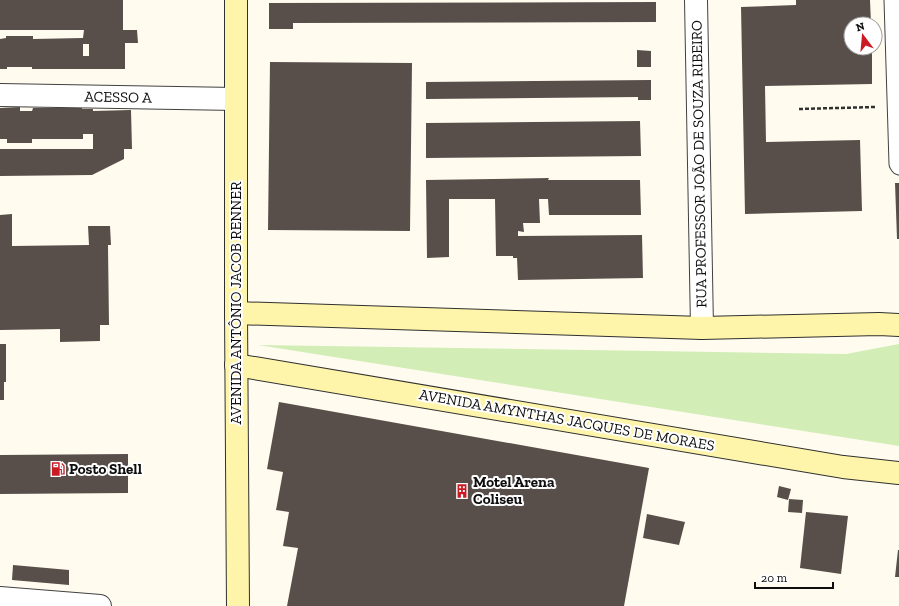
<svg xmlns="http://www.w3.org/2000/svg" width="899" height="606" font-family="'Zilla Slab',serif">
  <style>
    .grass { fill: #d2edb6 }
    .building { fill: #584f4a; fill-rule: evenodd }
    .lines { fill: none; stroke-linecap: round; stroke-linejoin: round }
    .lane-casing { stroke: #414141; stroke-width: 17 }
    .street-casing { stroke: #414141; stroke-width: 24 }
    .secondary-casing { stroke: #303030; stroke-width: 24 }
    .path { stroke: #303030; stroke-width: 2.5; stroke-dasharray: 4 2; stroke-linecap: butt }
    .lane { stroke: #fff; stroke-width: 15 }
    .street { stroke: #fff; stroke-width: 22 }
    .secondary { stroke: #fff5aa; stroke-width: 22 }
    .labels { text-anchor: middle; stroke-width: 4; stroke-linejoin: round; paint-order: stroke }
    .street-label { font-size: 15px; fill: #0e0e0e; stroke: #fff }
    .poi-label { font-size: 15px; font-weight: bold; fill: #0e0e0e; stroke: #fff; text-anchor: start }
  </style>
  <rect width="100%" height="100%" fill="#fffcef"/>
  <polygon class="grass" points="899,344 899,446 258,345 846,354"/>
  <g class="building">
    <path d="M0,0H123V30H137L138,43H125V69H32V67H7V69H0V39L6,38V36H33V39L83,38L84,30H0ZM83,44H89V56H83Z"/>
    <polygon points="796,0 870,0 871,24 851,24 851,48 872,48 872,84 765,86 766,142 860,140 862,211 745,214 741,7 796,5"/>
    <polygon points="656,2 656,22 293,23 293,29 269,29 269,3"/>
    <polygon points="637,50 651,51 651,67 637,67"/>
    <polygon points="270,62 412,63 410,231 268,230"/>
    <polygon points="651,80 651,100 638,100 638,97 426,99 426,82"/>
    <polygon points="20,107 20,111 32,111 33,108 82,108 82,109 93,109 93,111 131,110 132,149 124,149 124,159 92,175 0,176 0,149 93,149 93,134 83,134 83,139 32,139 32,143 7,143 7,139 0,139 0,108"/>
    <polygon points="640,121 641,156 426,158 426,123"/>
    <polygon points="549,178 548,180 640,180 641,215 549,215 548,199 539,199 540,223 523,223 524,232 518,231 518,236 642,235 643,278 518,280 517,258 513,258 513,256 496,256 495,199 449,199 449,257 427,258 426,180"/>
    <polygon points="895,183 899,183 899,239 897,239"/>
    <polygon points="12,214 12,246 89,245 88,226 110,226 111,245 108,245 109,325 100,325 100,341 60,342 60,329 0,330 0,215"/>
    <polygon points="0,344 6,344 6,382 4,382 4,400 0,400"/>
    <polygon points="279,402 649,468 624,606 287,606 298,548 283,546 289,512 276,510 283,472 267,469"/>
    <polygon points="128,454 128,493 0,494 0,455"/>
    <polygon points="779,486 791,489 788,500 777,497"/>
    <polygon points="789,499 803,500 802,513 788,512"/>
    <polygon points="806,512 848,516 841,574 800,568"/>
    <polygon points="647,514 685,522 679,545 643,538"/>
    <polygon points="898,550 899,550 899,577 895,577"/>
    <polygon points="13,565 69,570 69,585 12,580"/>
  </g>
  <g class="lines">
    <defs>
      <polyline id="lane" points="892,0 897,164 899,167"/>
      <g id="street">
        <polyline points="696,0 702,328"/>
        <polyline points="0,95 236,99"/>
        <polyline points="0,598 100,606"/>
      </g>
      <g id="secondary">
        <polyline points="236,0 236,313 238,606"/>
        <polyline points="236,313 702,328 879,324 899,325"/>
        <polyline points="236,365 843,467 899,473"/>
      </g>
    </defs>
    <use href="#lane" class="lane-casing"/>
    <use href="#street" class="street-casing"/>
    <use href="#secondary" class="secondary-casing"/>
    <polyline class="path" points="799,109 875,107"/>
    <use href="#lane" class="lane"/>
    <use href="#street" class="street"/>
    <use href="#secondary" class="secondary"/>
  </g>
  <defs>
    <symbol id="fuel-bare" viewBox="-9 -9 18 18"><path d="M-5.5-6h7V0h2V4h1.3V-2.5L3-4.5l.8-.8L6-3V5H2.5V1h-1V6h-7ZM-4.2-4.7v3.2H.2V-4.7Z" fill="#ca1b24" stroke="#fff" stroke-width="2.5" paint-order="stroke"/></symbol>
    <symbol id="building-bare" viewBox="-9 -9 18 18"><path d="M-4-6H4V6H1V3H-1V6H-4ZM-2.5-4.3h1.7v1.8h-1.7ZM.8-4.3h1.7v1.8H.8ZM-2.5-1h1.7V.8h-1.7ZM.8-1h1.7V.8H.8Z" fill="#ca1b24" stroke="#fff" stroke-width="2.5" paint-order="stroke"/></symbol>
  </defs>
  <g fill-rule="evenodd">
    <use href="#fuel-bare" x="48" y="459" width="20" height="20"/>
    <use href="#building-bare" x="452" y="481" width="20" height="20"/>
  </g>
  <g class="labels">
    <g class="street-label">
      <text transform="translate(118 97) rotate(1)" y="5">ACESSO A</text>
      <text transform="translate(699 164) rotate(-91)" y="5">RUA PROFESSOR JOÃO DE SOUZA RIBEIRO</text>
      <text transform="translate(236 303) rotate(-90)" y="5">AVENIDA ANTÔNIO JACOB RENNER</text>
      <text transform="translate(567 420) rotate(10)" y="5">AVENIDA AMYNTHAS JACQUES DE MORAES</text>
    </g>
    <g class="poi-label">
      <text x="69" y="474">Posto Shell</text>
      <text x="473" y="487">Motel Arena<tspan x="473" dy="17">Coliseu</tspan></text>
    </g>
  </g>
  <g transform="translate(863 36) rotate(344)"><circle r="19" fill="#ffffff" stroke="#9f9f9f"/>
  <path d="M0-3L7 15L0 10L-7 15Z" fill="#ca1b24"/>
  <text y="-6" font-size="11" font-weight="bold" text-anchor="middle" fill="#0e0e0e">N</text>
  </g>
  <path d="M755 582v6h78v-6" fill="none" stroke="#0e0e0e" stroke-width="2"/>
  <text x="761" y="582" font-size="12" fill="#0e0e0e" stroke="#ffffff" stroke-width="3" paint-order="stroke">20 m</text>
</svg>
